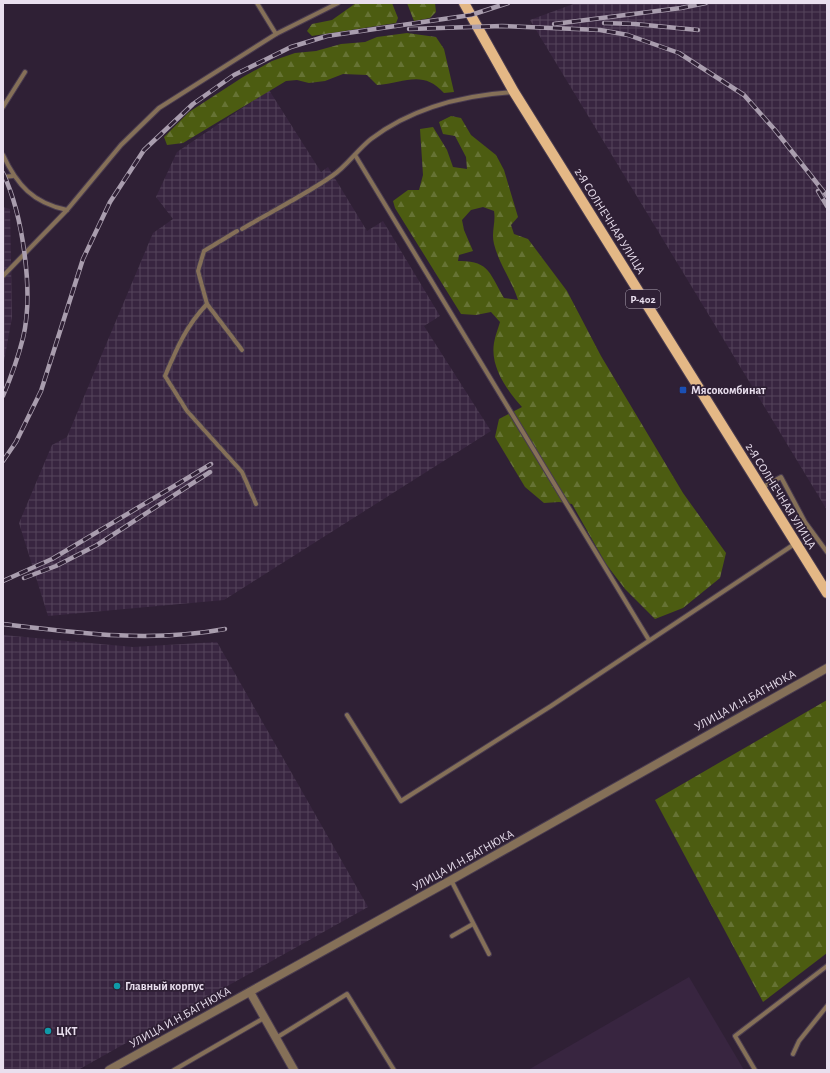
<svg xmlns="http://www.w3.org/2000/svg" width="830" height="1073" font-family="'Alegreya Sans',sans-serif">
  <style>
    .built { fill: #382540 }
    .industrial { fill: url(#industrial-grid) }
    .forest { fill: url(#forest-firs); fill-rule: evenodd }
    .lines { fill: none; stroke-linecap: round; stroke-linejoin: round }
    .service-casing { stroke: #493b4f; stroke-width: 6 }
    .minor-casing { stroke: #493b4f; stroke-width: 10 }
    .primary-casing { stroke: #493b4f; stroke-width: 12 }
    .service { stroke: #857058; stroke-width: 4 }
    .minor { stroke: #857058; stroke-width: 8 }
    .primary { stroke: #e4b886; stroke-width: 10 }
    .rail-casing { stroke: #a99dae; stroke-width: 4.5 }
    .rail { stroke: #2f2035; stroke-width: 3; stroke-dasharray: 9; stroke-linecap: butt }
    .transit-dot { fill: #1a4fb4; stroke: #2f2035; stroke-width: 1.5 }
    .culture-dot { fill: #0f9aa8; stroke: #2f2035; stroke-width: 1.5 }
    .labels { text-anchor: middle; stroke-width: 3.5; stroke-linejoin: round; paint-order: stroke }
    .shield { fill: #2f2035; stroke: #b1a6b6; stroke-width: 1 }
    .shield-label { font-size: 11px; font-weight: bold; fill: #e9dfee }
    .street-label { font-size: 12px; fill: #e9dfee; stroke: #2f2035 }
    .poi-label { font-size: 12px; font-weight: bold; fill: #e9dfee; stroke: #2f2035; text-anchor: start }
  </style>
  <defs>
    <pattern id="industrial-grid" width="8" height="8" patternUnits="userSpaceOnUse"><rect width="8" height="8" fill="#382540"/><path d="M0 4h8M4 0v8" fill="none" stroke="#55445c"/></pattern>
    <pattern id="forest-firs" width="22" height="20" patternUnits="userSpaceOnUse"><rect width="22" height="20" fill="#4c5c11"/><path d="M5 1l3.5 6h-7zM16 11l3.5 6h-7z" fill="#667334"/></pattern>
  </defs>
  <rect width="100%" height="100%" fill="#2f2035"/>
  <polygon class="built" points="689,977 744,1070 528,1070"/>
  <g class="industrial">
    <polygon points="576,3 827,3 827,510 530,20"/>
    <polygon points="269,90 321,172 328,167 367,231 383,221 440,316 424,326 491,431 224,600 48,616 19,523 52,445 67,437 153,233 173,219 156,197 177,152"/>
    <polygon points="3,207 10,209 12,317 3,367"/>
    <polygon points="3,635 133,647 217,642 368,907 78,1070 3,1070"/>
  </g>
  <g class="forest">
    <polygon points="356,3 392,3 398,18 396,23 312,36 307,31 312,24 332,20"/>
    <polygon points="407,3 435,3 436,12 430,18 414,21"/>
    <path d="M407,33L436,37L444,49L454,92L444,93C423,69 404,83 377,85L367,75L343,74L325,81L309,83L297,80L286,81L183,143L167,145L164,137L189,112L243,77L272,61L295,53L316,51L341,44L365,42L377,37Z"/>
    <path d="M451,116L461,118L471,135L496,155L504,170L518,217L511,225L514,234L528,239L567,291L601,356L683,493L726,553L720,578L683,608L655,619L625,589L606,564L572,504L559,502L544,503L525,487L495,437L499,419L522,407C507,390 490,367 494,343C495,336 498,329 500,322L491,312L476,315L461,314L395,208L393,201L408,190H419L423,175L420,129L433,127L447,150L453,167L467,169L466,157L455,136L443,134L439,122ZM483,207L494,211C496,223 491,232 494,244C499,264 512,281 518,300L504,298C490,274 489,260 458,261L459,255L473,251L464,230L462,220L471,210Z"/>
    <polygon points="827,700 827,953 763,1002 655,800"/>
  </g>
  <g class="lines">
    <defs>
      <g id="service">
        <polyline points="257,3 276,34"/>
        <polyline points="3,107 25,72"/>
        <path d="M3,155C17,185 33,203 67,210"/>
        <polyline points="355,155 649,640"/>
        <polyline points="3,177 13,176"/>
        <path d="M242,229C272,211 303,196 332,176C347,166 357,150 371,139C412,108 464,95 514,92"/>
        <polyline points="237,231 204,251 198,271 207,304 242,350"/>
        <polyline points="3,276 67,210 121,145 159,108 276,34 338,3"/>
        <path d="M207,304C186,326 177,348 165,376L187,411L242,472L256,504"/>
        <polyline points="761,488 781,477 805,522 827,552"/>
        <polyline points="347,715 401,801 551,706 796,543"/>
        <polyline points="451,880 489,954"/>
        <polyline points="452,936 473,924"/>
        <polyline points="276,1038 347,994 394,1070"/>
        <polyline points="793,1054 799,1041 827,1006"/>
        <polyline points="174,1070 264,1018"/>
        <polyline points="755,1070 735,1036 827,966"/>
      </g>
      <g id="minor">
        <polyline points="250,992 294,1070"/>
        <polyline points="109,1070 451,880 827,668"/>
      </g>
      <polyline id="primary" points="464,3 514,92 827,593"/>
    </defs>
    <use href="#service" class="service-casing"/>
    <use href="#minor" class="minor-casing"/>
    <use href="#primary" class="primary-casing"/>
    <use href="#service" class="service"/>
    <use href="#minor" class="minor"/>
    <use href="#primary" class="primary"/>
    <defs>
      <g id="rail">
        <polyline points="604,23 635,24 698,30"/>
        <polyline points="554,24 681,8 706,3"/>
        <polyline points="409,29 502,26 600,30 628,35 679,53 744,95 775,130 827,196"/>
        <path d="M3,173C23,215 34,293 23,338C18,358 11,377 3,396"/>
        <polyline points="818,191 827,206"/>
        <polyline points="3,461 16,442 41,391 83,259 110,202 144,150 193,104 234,75 291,47 327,36 471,15 508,3"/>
        <polyline points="24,578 56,566 97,545 210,472"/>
        <polyline points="3,581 52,559 211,464"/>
        <path d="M3,624C77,633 150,643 225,629"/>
      </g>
    </defs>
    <use href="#rail" class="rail-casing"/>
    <use href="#rail" class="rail"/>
  </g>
  <rect class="transit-dot" x="679" y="386" width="8" height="8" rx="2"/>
  <g class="culture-dot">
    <circle cx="117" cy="986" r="4"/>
    <circle cx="48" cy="1031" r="4"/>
  </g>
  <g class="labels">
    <rect class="shield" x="626" y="290" width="34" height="18" rx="3"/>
    <g class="shield-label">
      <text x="643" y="303">Р-402</text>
    </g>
    <g class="street-label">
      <text transform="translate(610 221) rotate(58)" y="4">2-Я СОЛНЕЧНАЯ УЛИЦА</text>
      <text transform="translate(781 496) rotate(58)" y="4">2-Я СОЛНЕЧНАЯ УЛИЦА</text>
      <text transform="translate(745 700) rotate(-29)" y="4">УЛИЦА И.Н.БАГНЮКА</text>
      <text transform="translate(463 860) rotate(-29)" y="4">УЛИЦА И.Н.БАГНЮКА</text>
      <text transform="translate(180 1017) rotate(-29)" y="4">УЛИЦА И.Н.БАГНЮКА</text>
    </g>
    <g class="poi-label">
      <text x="691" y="394">Мясокомбинат</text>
      <text x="125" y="990">Главный корпус</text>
      <text x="56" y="1035">ЦКТ</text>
    </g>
  </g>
  <rect width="830" height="1073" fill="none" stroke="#e9dfee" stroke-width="8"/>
</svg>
